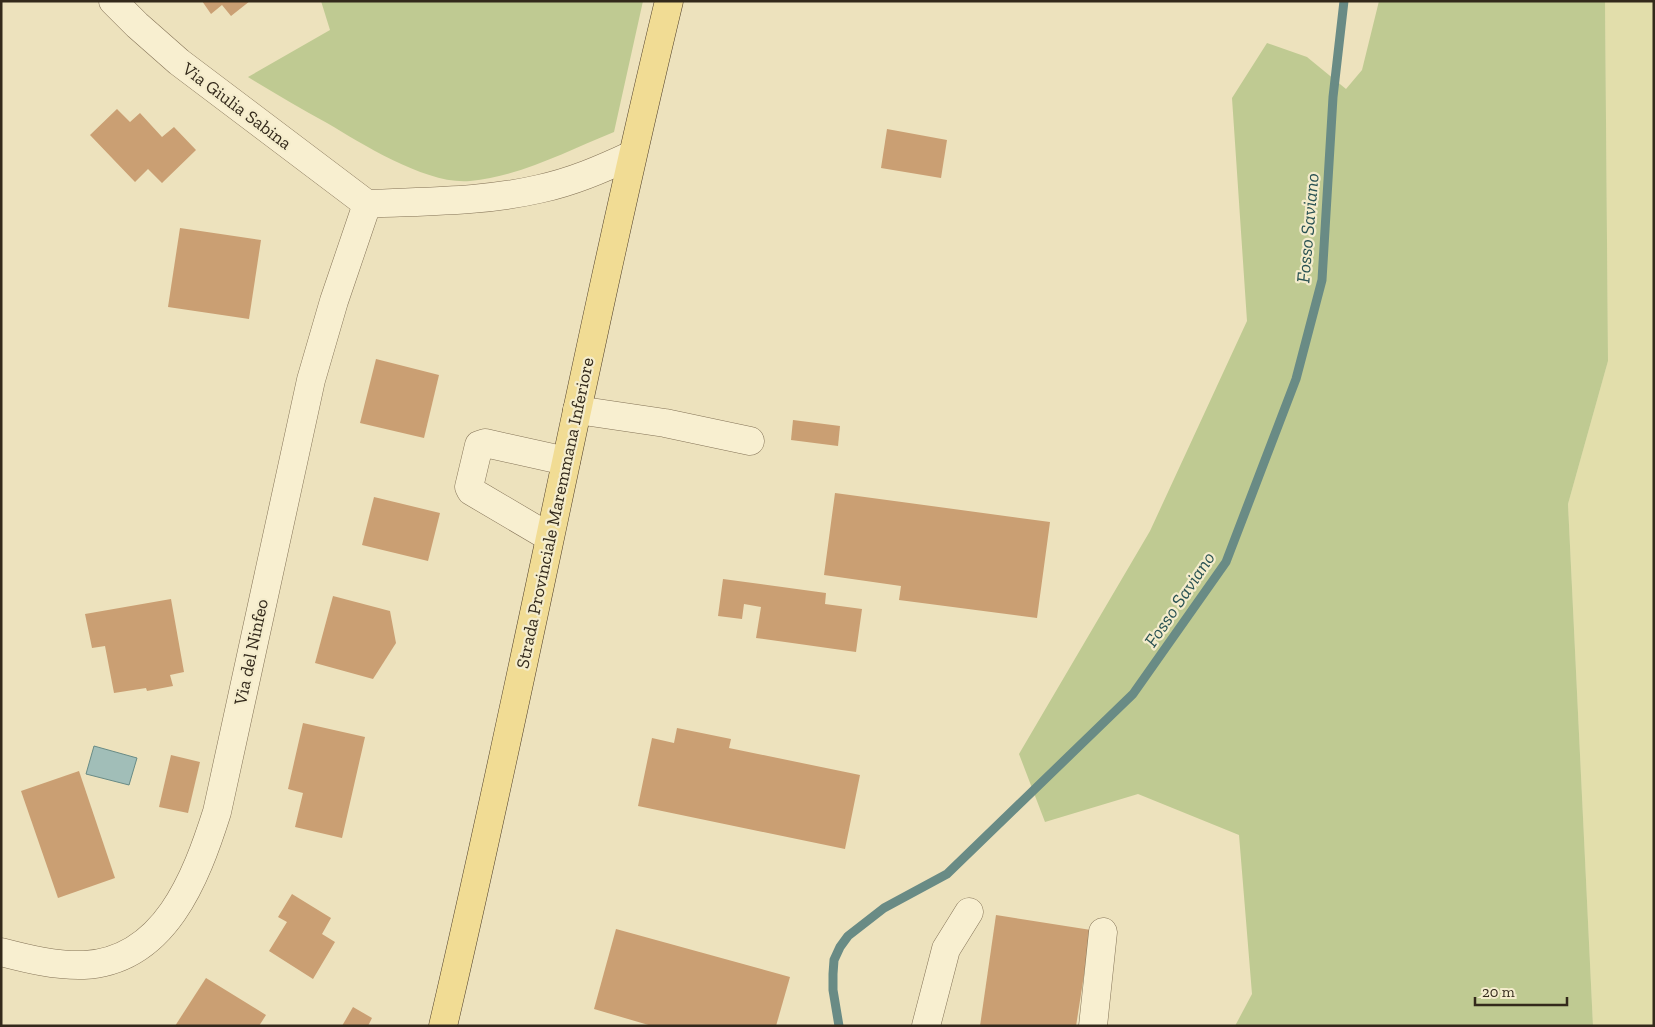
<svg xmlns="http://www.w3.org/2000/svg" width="1655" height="1027" font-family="'Zilla Slab',serif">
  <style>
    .farmland { fill: #e2deab }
    .green { fill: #bfca92 }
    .water { fill: #a1beb8; stroke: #698b85 }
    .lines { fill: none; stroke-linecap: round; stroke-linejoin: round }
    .stream { stroke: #698b85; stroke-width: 9 }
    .building { fill: #ca9f73 }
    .minor-casing { stroke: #847357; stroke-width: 29 }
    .major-casing { stroke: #51402b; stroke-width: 29 }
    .minor { stroke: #f8efd0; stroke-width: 28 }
    .major { stroke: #f1dc94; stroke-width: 28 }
    .labels { text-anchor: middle; stroke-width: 4.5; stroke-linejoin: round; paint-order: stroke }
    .street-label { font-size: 18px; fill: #33291b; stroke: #f4eccc }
    .water-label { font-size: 19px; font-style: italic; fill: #2a5253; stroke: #f4eccc }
  </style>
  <rect width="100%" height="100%" fill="#ede2bd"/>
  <polygon class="farmland" points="1605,1 1654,1 1654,1026 1593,1026 1568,504 1608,361"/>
  <g class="green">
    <path d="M321,1H643L614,132C567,151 521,176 470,181C427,185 364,145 327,123C300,108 274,93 248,77L330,30Z"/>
    <polygon points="1379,1 1605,1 1608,361 1568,504 1593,1026 1235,1026 1252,994 1239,835 1138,794 1045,822 1019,754 1150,531 1247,321 1232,98 1267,43 1307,57 1346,89 1362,70"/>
  </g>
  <polygon class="water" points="94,746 137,758 129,785 86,774"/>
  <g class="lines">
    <polyline class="stream" points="839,1026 833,990 833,974 834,960 840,947 848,936 884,908 947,874 1133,694 1226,562 1296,379 1322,280 1333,97 1344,1"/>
  </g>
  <g class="building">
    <polygon points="202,1 250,1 231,16 222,5 211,14"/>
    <polygon points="117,109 130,122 140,113 162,137 174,127 196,150 162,183 148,169 135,182 90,135"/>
    <polygon points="887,129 947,140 941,178 881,168"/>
    <polygon points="180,228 261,240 249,319 168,307"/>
    <polygon points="376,359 439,375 424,438 360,423"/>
    <polygon points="793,420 840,426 838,446 791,440"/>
    <polygon points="835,493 1050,522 1037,618 899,600 901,586 824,575"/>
    <polygon points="374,497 440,513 428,561 362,545"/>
    <polygon points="723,579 826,593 825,604 862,609 856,652 756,638 761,607 744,604 742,619 718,616"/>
    <polygon points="333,596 390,611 396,643 373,679 315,663"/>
    <polygon points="171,599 184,672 170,675 173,686 147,691 146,688 114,693 105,646 92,648 85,614"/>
    <polygon points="303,723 365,737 342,838 295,827 303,793 288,789"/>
    <polygon points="677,728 731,739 729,748 860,775 845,849 638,806 652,738 674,743"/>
    <polygon points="171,755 200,762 188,813 159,807"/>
    <polygon points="79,771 115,878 58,898 21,791"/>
    <polygon points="292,894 331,918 322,934 335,942 313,979 269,951 287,922 278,917"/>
    <polygon points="996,915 1091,930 1076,1026 980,1026"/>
    <polygon points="616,929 790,977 776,1026 652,1026 594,1009"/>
    <polygon points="206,978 266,1015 259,1026 175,1026"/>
    <polygon points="353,1007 372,1018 368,1026 342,1026"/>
  </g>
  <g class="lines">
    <defs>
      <g id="minor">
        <polyline points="113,1 137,25 179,62 367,204"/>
        <path d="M367,204C424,201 483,202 539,189C572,182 602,169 632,155"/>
        <polyline points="577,410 665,423 750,441"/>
        <polyline points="549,537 471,491 469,487 479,445 485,443 566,461"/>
        <path d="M1,952C28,959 56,966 84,965C165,961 196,878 217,812L311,380L334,301L367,204"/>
        <polyline points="926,1026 946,949 969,912"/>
        <polyline points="1093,1026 1103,932"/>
      </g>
      <path id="major" d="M443,1026C523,685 587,341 669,1"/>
    </defs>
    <use href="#minor" class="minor-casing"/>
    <use href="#major" class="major-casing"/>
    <use href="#minor" class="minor"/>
    <use href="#major" class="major"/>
  </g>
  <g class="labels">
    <g class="street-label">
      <text transform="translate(237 106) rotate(37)" y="6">Via Giulia Sabina</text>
      <text transform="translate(555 513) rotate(-78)" y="6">Strada Provinciale Maremmana Inferiore</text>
      <text transform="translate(251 652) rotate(-78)" y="6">Via del Ninfeo</text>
    </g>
    <g class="water-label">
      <text transform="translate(1307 228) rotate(-85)" y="7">Fosso Saviano</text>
      <text transform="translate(1179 599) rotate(-56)" y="7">Fosso Saviano</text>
    </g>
  </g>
  <rect width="1655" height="1027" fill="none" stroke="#33291b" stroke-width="5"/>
  <path d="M1475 997v8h92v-8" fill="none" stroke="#33291b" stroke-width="2.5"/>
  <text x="1482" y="997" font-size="15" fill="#33291b" stroke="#f4eccc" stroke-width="4" paint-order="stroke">20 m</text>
</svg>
